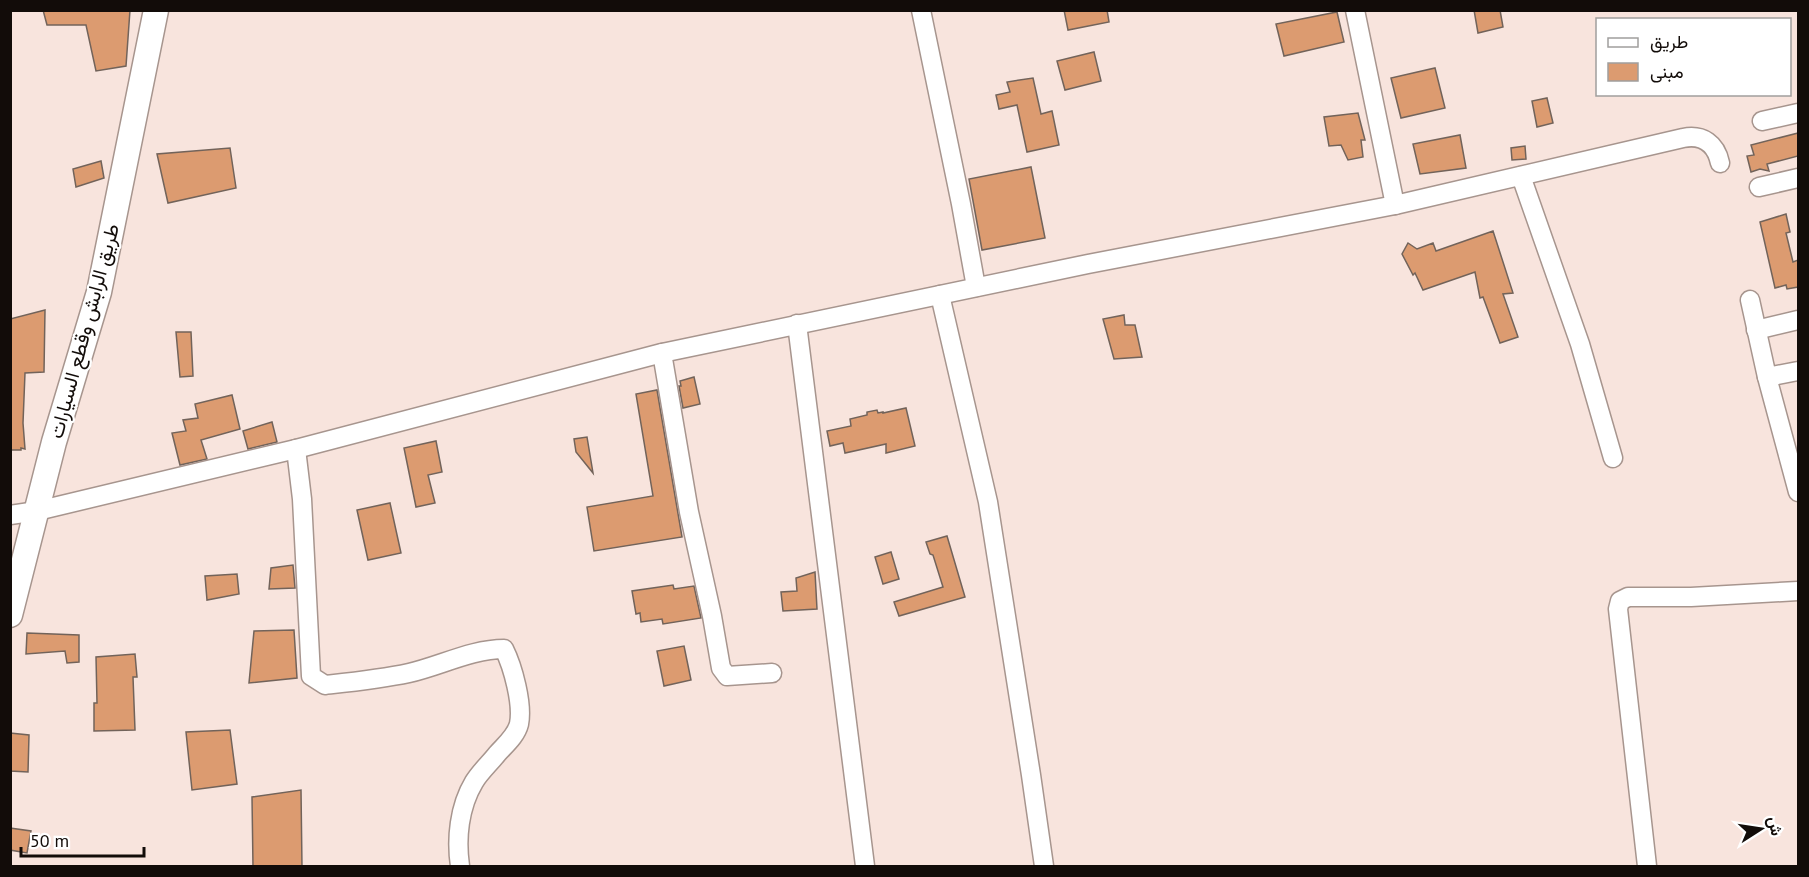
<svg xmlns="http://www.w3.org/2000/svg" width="1809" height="877" font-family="'PT Sans',Vazirmatn,sans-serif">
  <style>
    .building { fill: #dc9b70; stroke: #72635a; stroke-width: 1.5 }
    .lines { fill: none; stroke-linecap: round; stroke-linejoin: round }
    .minor-casing { stroke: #a7958e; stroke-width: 21 }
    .major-casing { stroke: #a7958e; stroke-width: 27 }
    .minor { stroke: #fff; stroke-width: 18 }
    .major { stroke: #fff; stroke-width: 24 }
    .labels { text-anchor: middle; stroke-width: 4.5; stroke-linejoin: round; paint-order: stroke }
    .street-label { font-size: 20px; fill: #120c09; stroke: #fff }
  </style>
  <rect width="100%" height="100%" fill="#f8e4dd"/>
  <g class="building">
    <polygon points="43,10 130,10 126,66 96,71 86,25 47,25"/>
    <polygon points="1064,10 1107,10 1109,22 1068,30"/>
    <polygon points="1474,10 1500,10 1503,27 1478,33"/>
    <polygon points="1337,12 1344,42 1284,56 1276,24"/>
    <polygon points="1094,52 1101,81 1065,90 1057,61"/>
    <polygon points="1435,68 1445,108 1401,118 1391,78"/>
    <polygon points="1033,78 1041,114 1052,111 1059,145 1027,152 1017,105 999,109 996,95 1010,92 1007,82"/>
    <polygon points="1547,98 1553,123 1537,127 1532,101"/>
    <polygon points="1358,113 1365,140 1361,140 1363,157 1348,160 1341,145 1329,146 1324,117"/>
    <polygon points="1798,133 1798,156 1767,164 1769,171 1760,169 1751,172 1747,156 1754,155 1751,145"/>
    <polygon points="1460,135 1466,168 1420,174 1413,144"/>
    <polygon points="1525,146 1526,159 1512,160 1511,148"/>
    <polygon points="230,148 236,188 168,203 157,154"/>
    <polygon points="101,161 104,178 76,187 73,169"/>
    <polygon points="1031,167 1045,238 982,250 969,179"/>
    <polygon points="1786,214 1790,232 1786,233 1793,262 1798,260 1798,287 1787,289 1786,285 1775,288 1760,222"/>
    <polygon points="1493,231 1513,293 1503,294 1518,337 1500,343 1483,297 1480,298 1475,272 1423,290 1415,273 1413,275 1402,254 1408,243 1417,249 1433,243 1436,251"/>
    <polygon points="45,310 44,372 25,373 23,423 25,449 21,448 21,450 10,450 10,319"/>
    <polygon points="1124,315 1125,325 1135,325 1142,357 1114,359 1103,319"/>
    <polygon points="176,332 191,332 193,376 180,377"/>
    <polygon points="694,377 700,404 683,408 679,386 681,386 680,381"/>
    <polygon points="657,390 682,537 594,551 587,507 653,496 636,394"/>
    <polygon points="232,395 240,429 201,440 207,459 180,465 172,433 186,431 183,420 198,418 195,404"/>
    <polygon points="906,408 915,446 886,453 886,444 845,453 843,443 830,446 827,431 851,426 850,419 867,415 867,412 877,410 878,413 883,412 883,413"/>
    <polygon points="272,422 277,442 248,449 243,431"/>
    <polygon points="587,437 593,473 576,452 574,439"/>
    <polygon points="436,441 442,472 428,475 435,503 416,507 404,448"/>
    <polygon points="390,503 401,553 368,560 357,510"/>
    <polygon points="947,536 965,597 899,616 894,602 943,587 933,555 930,554 926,542"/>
    <polygon points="891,552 899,579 883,584 875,557"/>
    <polygon points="293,565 295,588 269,589 271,568"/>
    <polygon points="815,572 817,609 783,611 781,592 797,591 796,578"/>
    <polygon points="237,574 239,594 207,600 205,576"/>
    <polygon points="673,585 674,589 694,586 701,618 663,624 662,619 641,622 640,613 636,614 632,591"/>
    <polygon points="294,630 297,678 249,683 254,631"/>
    <polygon points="27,633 79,635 79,662 67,663 65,651 26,654"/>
    <polygon points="684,646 691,680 664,686 657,651"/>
    <polygon points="135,654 137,677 133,677 135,730 94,731 94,703 97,703 96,657"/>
    <polygon points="230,730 237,784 192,790 186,732"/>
    <polygon points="10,733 29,735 28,772 10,771"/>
    <polygon points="301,790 302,867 253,867 252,797"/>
    <polygon points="10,828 31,831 27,853 10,850"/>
  </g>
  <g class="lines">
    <defs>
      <g id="minor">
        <polyline points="921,10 961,204 976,287"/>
        <polyline points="1355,10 1395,205"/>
        <polyline points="1762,121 1798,113"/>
        <polyline points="1521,176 1580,344 1613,458"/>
        <polyline points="1759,187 1798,178"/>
        <polyline points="940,295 988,502 1031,775 1044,866"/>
        <polyline points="1750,300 1767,377 1798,492"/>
        <polyline points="797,324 865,866"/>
        <polyline points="1756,330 1798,320"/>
        <polyline points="662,353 689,512 712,616 721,668 727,676 772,673"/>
        <polyline points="1767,377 1798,371"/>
        <path d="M296,449L302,499L311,676L325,685C352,682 381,679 409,673C440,666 472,649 504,649C513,667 523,704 519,724C516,736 505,745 497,754C490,763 480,772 474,782C459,807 456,839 460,866"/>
        <path d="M10,515L37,511L296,449L662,353L1088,264L1395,205L1683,138C1703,134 1716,144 1720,163"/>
        <polyline points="1647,866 1618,609 1620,601 1628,597 1691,597 1798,591"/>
      </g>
      <polyline id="major" points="10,615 54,442 99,292 156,10"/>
    </defs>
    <use href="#minor" class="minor-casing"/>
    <use href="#major" class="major-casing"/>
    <use href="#minor" class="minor"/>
    <use href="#major" class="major"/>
  </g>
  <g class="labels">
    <g class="street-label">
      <text transform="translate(84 331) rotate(-75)" y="7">طريق الرابش وقطع السيارات</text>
    </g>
  </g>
  <rect width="1809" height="877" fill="none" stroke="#120c09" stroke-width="24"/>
  <rect x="1596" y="18" width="195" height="78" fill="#ffffff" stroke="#a09e9d" stroke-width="1.5"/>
  <rect x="1608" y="38" width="30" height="9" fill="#ffffff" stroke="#a09e9d" stroke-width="1.5"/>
  <text x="1650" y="48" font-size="18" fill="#120c09">طريق</text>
  <rect x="1608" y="63" width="30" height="18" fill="#dc9b70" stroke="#a09e9d" stroke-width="1.5"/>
  <text x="1650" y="78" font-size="18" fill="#120c09">مبنى</text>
  <g transform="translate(1761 829) rotate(78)" stroke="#ffffff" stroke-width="4.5" paint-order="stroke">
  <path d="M0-4.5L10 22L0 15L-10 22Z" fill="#120c09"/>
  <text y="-9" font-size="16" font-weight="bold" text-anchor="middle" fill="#120c09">ش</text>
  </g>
  <path d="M21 847v9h123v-9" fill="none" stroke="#120c09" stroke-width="3"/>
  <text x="30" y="847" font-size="18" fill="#120c09" stroke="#ffffff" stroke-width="4.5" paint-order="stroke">50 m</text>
</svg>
